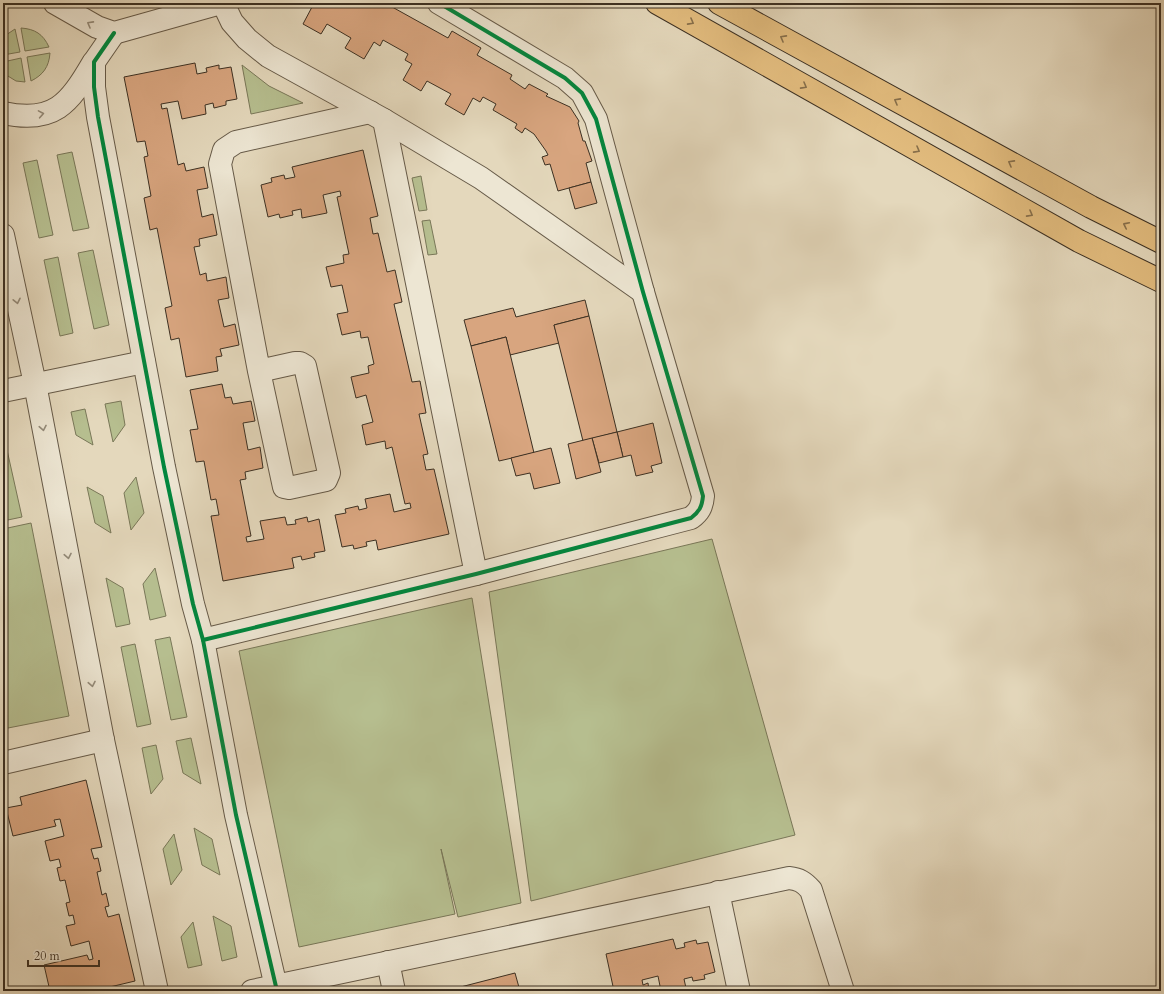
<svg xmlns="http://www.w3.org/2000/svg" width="1164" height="994" font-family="Cardo,serif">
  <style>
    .green { fill: #b6be8f; stroke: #797758 }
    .building { fill: #d8a57f; stroke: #3c3022 }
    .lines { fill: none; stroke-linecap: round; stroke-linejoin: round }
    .minor-casing { stroke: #665a48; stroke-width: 24 }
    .major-casing { stroke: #3c3022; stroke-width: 24 }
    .minor { stroke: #ede6d3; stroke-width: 22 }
    .major { stroke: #e2bc7e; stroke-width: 22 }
    .cycleway-casing { stroke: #ede6d3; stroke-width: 6 }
    .cycleway { stroke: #00873e; stroke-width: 4 }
    .oneway { stroke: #876f4b }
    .oneway2 { stroke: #948b7a }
  </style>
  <rect width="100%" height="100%" fill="#e4d8bc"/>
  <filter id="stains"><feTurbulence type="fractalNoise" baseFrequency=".005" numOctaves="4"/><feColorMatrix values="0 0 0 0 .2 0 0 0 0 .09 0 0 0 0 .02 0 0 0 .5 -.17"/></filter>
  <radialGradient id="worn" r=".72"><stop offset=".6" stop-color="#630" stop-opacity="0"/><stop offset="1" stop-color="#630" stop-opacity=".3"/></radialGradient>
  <g class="green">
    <path d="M21,28C35,29 43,34 49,47L25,51Z"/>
    <polygon points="15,29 20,52 3,55 3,37"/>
    <path d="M50,53C49,67 43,75 31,81L27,57Z"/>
    <polygon points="21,58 25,82 16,81 3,73 3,62"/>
    <polygon points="242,65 269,86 303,103 251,114"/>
    <polygon points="72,152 89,228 73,231 57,155"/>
    <polygon points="37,160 53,235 39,238 23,163"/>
    <polygon points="421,176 427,210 419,211 412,178"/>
    <polygon points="430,220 437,254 428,255 422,221"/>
    <polygon points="93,250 109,325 94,329 78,253"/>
    <polygon points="58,257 73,333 60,336 44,260"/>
    <polygon points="121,401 125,425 113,442 105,404"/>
    <polygon points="85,409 93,445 76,435 71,412"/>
    <polygon points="3,432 22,517 3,521"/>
    <polygon points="136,477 144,513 131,530 124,493"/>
    <polygon points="87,487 103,496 111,533 95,523"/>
    <polygon points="31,523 69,716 3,729 3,529"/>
    <polygon points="712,539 795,835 531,901 489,592"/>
    <polygon points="155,568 166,616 150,620 143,584"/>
    <polygon points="106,578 123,588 130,624 116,627"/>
    <polygon points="472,598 521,903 458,917 441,849 455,914 299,947 239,651"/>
    <polygon points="170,637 187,717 171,720 155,640"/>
    <polygon points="135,644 151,724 137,727 121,647"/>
    <polygon points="191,738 201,784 183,773 176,741"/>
    <polygon points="156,745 163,779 151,794 142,748"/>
    <polygon points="194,828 212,839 220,875 202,865"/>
    <polygon points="174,834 182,870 171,885 163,849"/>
    <polygon points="213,916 231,926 237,957 222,961"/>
    <polygon points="193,922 202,965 188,968 181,937"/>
  </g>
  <g class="building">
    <polygon points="385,3 448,38 452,31 481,48 477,55 512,75 510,79 525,89 529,84 548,94 546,96 570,107 579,121 578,123 583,141 585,141 592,161 586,163 591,182 558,191 550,164 545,165 542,157 548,155 546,151 534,134 525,128 522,133 515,128 517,124 493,110 496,104 483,97 480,102 473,98 464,115 445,104 451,94 427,81 421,91 403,80 412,64 405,60 408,54 383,40 380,46 374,42 364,59 345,48 351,38 327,24 321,34 303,24 312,7 306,3"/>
    <polygon points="195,63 197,74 207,72 206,68 219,65 219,69 231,67 237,99 226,101 226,105 214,108 213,103 205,105 206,114 182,119 178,101 161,104 162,109 167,108 178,165 184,163 186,171 204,167 208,188 197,190 202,217 213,214 217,235 199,239 200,246 194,247 200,275 206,273 207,281 226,277 229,298 218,300 224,327 235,324 239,345 220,349 222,356 216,357 218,371 186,377 179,338 171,340 165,308 172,306 157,228 150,230 144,198 151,196 144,157 148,156 145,141 137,142 124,77"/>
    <polygon points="363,150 378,216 370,218 373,234 378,233 387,272 395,270 402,302 394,304 412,382 420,381 426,413 419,414 428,454 423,455 426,470 434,469 449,534 378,550 376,540 366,542 367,546 354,549 353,545 342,547 335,515 346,513 345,509 358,506 359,510 367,508 365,499 390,494 394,512 411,508 410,503 405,504 392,447 386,449 385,441 366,445 362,425 373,422 366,395 356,398 351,377 369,373 368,366 374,364 368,337 361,338 360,331 342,335 337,314 348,312 342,285 331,287 326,267 344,263 343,255 349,254 337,197 341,196 340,191 323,195 327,213 302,218 301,209 292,211 293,215 280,218 279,214 268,217 261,185 272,182 271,178 284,175 285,179 295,177 292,167"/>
    <polygon points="591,182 597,203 575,209 569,188"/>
    <polygon points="585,300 589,316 554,325 559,343 510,355 506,337 471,346 464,320 513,308 516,317"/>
    <polygon points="589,316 617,432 583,441 554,325"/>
    <polygon points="506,337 534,453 499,461 471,346"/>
    <polygon points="222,384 225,398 231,397 233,404 251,401 255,421 243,423 248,450 260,447 263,468 245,472 246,479 240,480 251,536 246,537 247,542 264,539 260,521 285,517 287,525 296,524 295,520 307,517 308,522 319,519 325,551 314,553 315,557 302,560 301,556 292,558 294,568 223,581 211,516 219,515 216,499 211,500 204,461 196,462 190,430 198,429 190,390"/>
    <polygon points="653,423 662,463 651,466 653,472 636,476 631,455 623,457 617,432"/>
    <polygon points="617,432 623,457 599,463 592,438"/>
    <polygon points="592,438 601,472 576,479 568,444"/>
    <polygon points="551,448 560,483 534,489 530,473 516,476 511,458"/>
    <polygon points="86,780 102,847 91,849 94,859 98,858 101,871 97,872 102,895 106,893 109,906 105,907 108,917 119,914 135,981 93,991 67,991 66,989 50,991 44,965 87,955 89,960 93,959 89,941 71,946 66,926 75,924 73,915 69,916 66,903 70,902 65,880 60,881 57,868 61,867 59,859 50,861 45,841 64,836 60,819 54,820 56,826 13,836 6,808 22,805 20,797"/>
    <polygon points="673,939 676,949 685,947 684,943 696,940 697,944 708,942 715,972 704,975 705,979 693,981 692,977 684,979 686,988 672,991 661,991 658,976 642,980 643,985 648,983 649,991 614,991 606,954"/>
    <polygon points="515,973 520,991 445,991"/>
  </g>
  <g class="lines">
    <defs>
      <g id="minor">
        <polyline points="55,3 97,27 114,33 221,3"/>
        <polyline points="223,3 232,22 247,39 268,56 384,120 481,178 643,292"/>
        <polyline points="114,33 94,62 94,87 98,117 164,467 193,604 203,640 236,815 277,991"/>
        <path d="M3,113C54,124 69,104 93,63"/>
        <polyline points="384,120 476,574"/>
        <polyline points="3,235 35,384 103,740 157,991"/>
        <polyline points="259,371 284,487 289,488 326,480 329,473 305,366 300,363 295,363 259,371 220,164 224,150 236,142 370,112"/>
        <polyline points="3,391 144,362"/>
        <path d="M203,640L476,574L691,518C699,512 702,507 703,496L643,292L596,119L582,93L565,78L439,3"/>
        <polyline points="3,763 103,740"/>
        <polyline points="718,892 739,991"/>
        <polyline points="388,962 394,991"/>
        <path d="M252,991L789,878C799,879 804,882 811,890L843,991"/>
      </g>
      <g id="major">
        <polyline points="657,3 1079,241 1161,281"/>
        <polyline points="719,3 1091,207 1161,242"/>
      </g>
    </defs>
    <use href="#minor" class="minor-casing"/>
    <use href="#major" class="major-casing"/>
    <use href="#minor" class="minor"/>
    <use href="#major" class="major"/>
    <defs>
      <g id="cycleway">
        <polyline points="114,33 94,62 94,87 98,117 164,467 193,604 203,640 236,815 277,991"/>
        <path d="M203,640L476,574L691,518C699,512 702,507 703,496L643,292L596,119L582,93L565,78L439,3"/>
      </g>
    </defs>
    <use href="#cycleway" class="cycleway-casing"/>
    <use href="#cycleway" class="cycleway"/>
  </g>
  <defs><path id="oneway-chevron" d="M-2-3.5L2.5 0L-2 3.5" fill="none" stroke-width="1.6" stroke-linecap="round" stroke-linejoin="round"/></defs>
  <g class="oneway">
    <use href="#oneway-chevron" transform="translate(691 22) rotate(29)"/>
    <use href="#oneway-chevron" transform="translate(783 38) rotate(-151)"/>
    <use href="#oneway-chevron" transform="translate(804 86) rotate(29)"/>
    <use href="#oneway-chevron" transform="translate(897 101) rotate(-151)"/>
    <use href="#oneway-chevron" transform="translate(917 150) rotate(29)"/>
    <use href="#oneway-chevron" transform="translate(1011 163) rotate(-151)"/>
    <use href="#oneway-chevron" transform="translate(1030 214) rotate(29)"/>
    <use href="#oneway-chevron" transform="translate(1126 225) rotate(-154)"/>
  </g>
  <g class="oneway2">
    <use href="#oneway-chevron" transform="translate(90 24) rotate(-151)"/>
    <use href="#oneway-chevron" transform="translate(41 114) rotate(-10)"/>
    <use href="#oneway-chevron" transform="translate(17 301) rotate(78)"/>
    <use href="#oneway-chevron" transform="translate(43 428) rotate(79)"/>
    <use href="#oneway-chevron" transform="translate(68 556) rotate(79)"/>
    <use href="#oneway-chevron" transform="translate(92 684) rotate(79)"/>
  </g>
  <rect width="1164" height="994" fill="none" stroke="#e4d8bc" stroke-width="16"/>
  <rect x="4" y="4" width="1156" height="986" fill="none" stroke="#3c3022" stroke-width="2"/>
  <rect x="8" y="8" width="1148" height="978" fill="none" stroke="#3c3022"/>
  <path d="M28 960v6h71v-6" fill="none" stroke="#3c3022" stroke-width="2"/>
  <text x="34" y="960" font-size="12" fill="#3c3022" stroke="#ede6d3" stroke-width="3" paint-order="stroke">20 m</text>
  <rect width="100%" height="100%" filter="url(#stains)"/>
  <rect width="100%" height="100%" fill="url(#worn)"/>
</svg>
